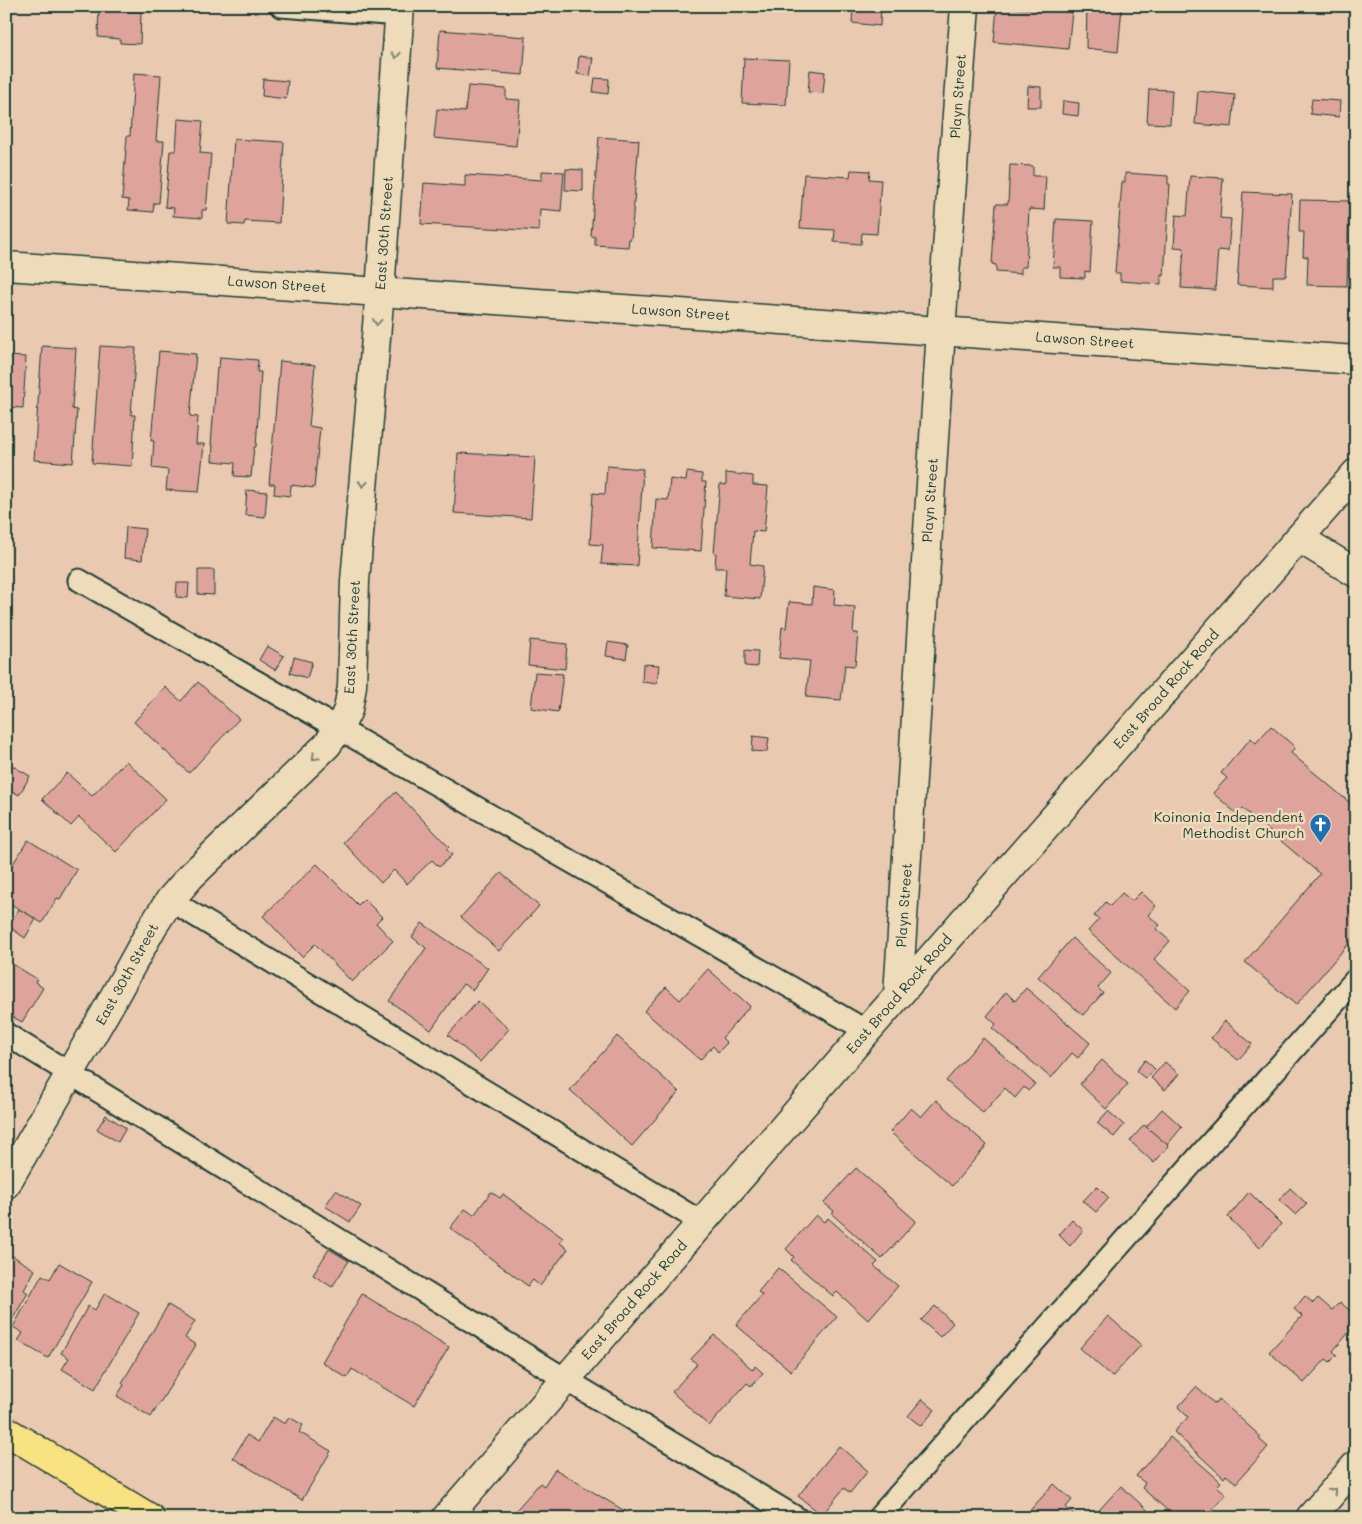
<svg xmlns="http://www.w3.org/2000/svg" width="1362" height="1524" font-family="Mali,sans-serif">
  <style>
    .building { fill: #dea49c; stroke: #1f3d34 }
    .lines { fill: none; stroke-linecap: round; stroke-linejoin: round }
    .lane-casing { stroke: #1f3d34; stroke-width: 25 }
    .street-casing { stroke: #1f3d34; stroke-width: 31 }
    .secondary-casing { stroke: #1f3d34; stroke-width: 31 }
    .primary-casing { stroke: #1f3d34; stroke-width: 31 }
    .lane { stroke: #eedbb9; stroke-width: 21 }
    .street { stroke: #eedbb9; stroke-width: 28 }
    .secondary { stroke: #eedbb9; stroke-width: 28 }
    .primary { stroke: #f8e281; stroke-width: 28 }
    .oneway { stroke: #7c8470 }
    .labels { text-anchor: middle; stroke-width: 5; stroke-linejoin: round; paint-order: stroke }
    .street-label { font-size: 14px; fill: #1f3d34; stroke: #eedbb9 }
    .poi-label { font-size: 14px; fill: #1f3d34; stroke: #eedbb9; text-anchor: end }
  </style>
  <rect width="100%" height="100%" fill="#e9cab0"/>
  <filter id="ink" filterUnits="userSpaceOnUse"><feTurbulence type="fractalNoise" baseFrequency=".02" numOctaves="2"/><feDisplacementMap in="SourceGraphic" scale="10" xChannelSelector="R" yChannelSelector="G"/><feConvolveMatrix kernelMatrix="1 2 1 2 8 2 1 2 1" color-interpolation-filters="sRGB"/></filter>
  <g filter="url(#ink)">
    <g class="building">
      <polygon points="99,6 124,6 123,11 141,12 140,44 120,43 120,39 98,37"/>
      <polygon points="853,6 881,6 880,26 852,23"/>
      <polygon points="1087,6 1122,6 1118,52 1086,48"/>
      <polygon points="997,7 1072,12 1068,49 994,42"/>
      <polygon points="440,30 526,37 523,75 437,68"/>
      <polygon points="579,56 593,58 590,76 577,74"/>
      <polygon points="744,58 789,60 786,105 742,103"/>
      <polygon points="810,70 825,72 823,93 808,92"/>
      <polygon points="134,73 161,75 156,141 164,141 159,203 154,203 153,212 128,210 129,200 122,199 127,136 130,136"/>
      <polygon points="595,78 609,79 608,94 593,92"/>
      <polygon points="263,79 288,81 286,99 262,96"/>
      <polygon points="468,86 506,89 506,99 520,100 516,146 434,138 437,109 465,112"/>
      <polygon points="1028,86 1041,87 1041,107 1027,107"/>
      <polygon points="1149,89 1172,90 1170,124 1147,123"/>
      <polygon points="1198,91 1235,95 1232,127 1195,124"/>
      <polygon points="1312,99 1340,101 1339,117 1310,114"/>
      <polygon points="1063,101 1079,103 1078,116 1062,114"/>
      <polygon points="178,119 203,121 200,153 211,154 206,210 202,210 202,218 173,216 174,208 165,207 170,151 176,151"/>
      <polygon points="599,137 639,140 631,239 629,239 628,247 595,245 595,237 591,236"/>
      <polygon points="234,139 284,142 279,223 245,221 244,225 228,224"/>
      <polygon points="1010,165 1033,166 1033,176 1046,176 1044,210 1029,209 1026,267 1021,267 1021,274 996,272 996,265 992,264 996,204 1008,204"/>
      <polygon points="566,169 583,170 583,191 565,190"/>
      <polygon points="851,170 870,171 869,179 881,180 877,234 862,233 861,244 834,242 835,230 800,228 804,174 850,177"/>
      <polygon points="542,171 564,172 561,211 540,209 539,231 421,224 424,183 465,186 465,175 542,180"/>
      <polygon points="1125,173 1168,176 1168,184 1170,184 1164,276 1161,275 1161,284 1120,281 1120,273 1115,273 1122,182 1125,182"/>
      <polygon points="1190,176 1223,178 1220,218 1231,219 1228,251 1218,250 1215,290 1181,288 1184,248 1174,247 1176,215 1187,216"/>
      <polygon points="1243,192 1292,194 1286,276 1273,276 1273,287 1237,285"/>
      <polygon points="1300,200 1349,201 1347,286 1307,285 1308,257 1303,256 1304,232 1299,232"/>
      <polygon points="1056,219 1093,221 1090,272 1085,271 1085,278 1060,277 1060,267 1053,267"/>
      <polygon points="42,346 76,348 72,409 77,410 73,463 34,460"/>
      <polygon points="100,346 136,348 131,415 135,415 132,466 92,463"/>
      <polygon points="159,351 196,354 190,416 198,417 196,444 204,444 199,492 166,490 168,470 152,468 154,441 151,441"/>
      <polygon points="6,356 26,357 23,408 6,407"/>
      <polygon points="220,357 258,360 257,372 261,372 256,447 254,447 251,477 234,476 235,463 212,461 213,445 211,445 217,367 219,367"/>
      <polygon points="280,361 315,365 309,426 320,428 314,488 291,485 290,496 274,494 275,484 269,484"/>
      <polygon points="458,453 535,457 531,518 454,513"/>
      <polygon points="607,466 643,469 637,566 601,564 603,545 590,544 593,493 605,494"/>
      <polygon points="687,472 702,474 702,482 706,482 701,551 653,548 656,499 668,500 670,479 686,481"/>
      <polygon points="726,473 753,476 753,485 768,486 764,532 753,531 750,564 763,566 760,599 724,596 726,568 715,568 716,553 714,553 720,484 726,485"/>
      <polygon points="247,490 267,492 265,517 245,515"/>
      <polygon points="126,527 145,529 142,560 124,558"/>
      <polygon points="198,570 214,570 214,595 198,594"/>
      <polygon points="177,583 189,583 188,598 176,597"/>
      <polygon points="813,587 835,590 834,605 855,607 853,633 858,633 855,666 845,665 841,700 806,697 810,661 779,658 782,627 786,628 789,602 812,604"/>
      <polygon points="530,640 567,644 565,669 528,665"/>
      <polygon points="608,642 628,645 626,659 606,656"/>
      <polygon points="267,646 284,656 275,670 259,660"/>
      <polygon points="745,650 758,651 757,667 745,666"/>
      <polygon points="294,657 312,662 307,678 290,673"/>
      <polygon points="643,664 659,665 657,684 642,682"/>
      <polygon points="535,672 563,674 558,712 531,708"/>
      <polygon points="198,682 239,719 189,773 134,722 165,687 181,701"/>
      <polygon points="1271,726 1295,747 1291,753 1356,808 1356,935 1296,1005 1245,962 1320,874 1242,808 1237,814 1213,793 1227,778 1221,773 1251,738 1256,743"/>
      <polygon points="753,736 769,738 767,752 752,751"/>
      <polygon points="126,761 166,799 116,852 79,817 71,826 42,799 67,773 92,796"/>
      <polygon points="6,762 30,776 19,795 6,787"/>
      <polygon points="396,792 449,847 446,849 452,855 439,867 432,860 407,884 394,870 381,883 343,842"/>
      <polygon points="28,840 77,870 60,899 57,898 42,923 6,901 6,875"/>
      <polygon points="317,864 358,905 364,899 382,917 376,923 393,941 352,982 315,944 302,957 263,916"/>
      <polygon points="501,873 539,906 499,951 461,917"/>
      <polygon points="1141,892 1156,906 1148,915 1160,925 1156,929 1170,941 1154,959 1190,991 1175,1008 1088,931 1099,919 1094,916 1106,902 1110,906 1122,893 1132,901"/>
      <polygon points="19,909 36,919 25,938 8,926"/>
      <polygon points="422,923 488,968 473,990 463,984 431,1030 389,1001 426,948 412,937"/>
      <polygon points="1072,938 1111,973 1098,988 1103,993 1083,1015 1038,977"/>
      <polygon points="6,960 37,979 35,982 43,988 22,1022 13,1017 11,1019 6,1017"/>
      <polygon points="708,969 750,1006 722,1038 727,1043 718,1052 713,1046 700,1060 644,1011 666,987 680,1000"/>
      <polygon points="1026,988 1090,1043 1078,1058 1072,1053 1051,1078 992,1028 996,1024 987,1016 1006,992 1015,1001"/>
      <polygon points="478,1001 509,1029 480,1062 448,1035"/>
      <polygon points="1225,1021 1252,1044 1238,1060 1211,1038"/>
      <polygon points="617,1036 679,1092 632,1146 570,1090"/>
      <polygon points="983,1038 1035,1084 1028,1091 1024,1087 1015,1098 1005,1088 983,1113 946,1081"/>
      <polygon points="1102,1060 1128,1084 1106,1109 1080,1084"/>
      <polygon points="1145,1060 1155,1069 1146,1079 1136,1071"/>
      <polygon points="1165,1062 1179,1074 1165,1090 1151,1078"/>
      <polygon points="936,1100 987,1145 952,1186 890,1132 911,1108 921,1117"/>
      <polygon points="1162,1109 1182,1127 1167,1145 1146,1127"/>
      <polygon points="1108,1111 1124,1125 1114,1137 1097,1123"/>
      <polygon points="106,1115 126,1128 118,1142 97,1129"/>
      <polygon points="1144,1125 1169,1146 1154,1163 1130,1141"/>
      <polygon points="1356,1163 1356,1181 1347,1173"/>
      <polygon points="856,1168 916,1221 882,1259 832,1214 834,1211 824,1203"/>
      <polygon points="1097,1186 1109,1198 1096,1212 1083,1201"/>
      <polygon points="1290,1188 1307,1204 1296,1215 1279,1200"/>
      <polygon points="336,1190 361,1206 350,1222 325,1206"/>
      <polygon points="491,1192 500,1198 503,1194 563,1238 560,1243 568,1249 540,1286 533,1280 528,1286 450,1228 465,1209 474,1215"/>
      <polygon points="1249,1192 1281,1224 1260,1248 1228,1217"/>
      <polygon points="816,1215 824,1222 828,1218 878,1262 874,1266 898,1286 868,1320 837,1292 833,1296 791,1260 794,1257 786,1249"/>
      <polygon points="1072,1220 1083,1230 1070,1246 1059,1235"/>
      <polygon points="329,1249 349,1261 332,1287 313,1275"/>
      <polygon points="8,1253 35,1270 24,1290 28,1293 6,1330"/>
      <polygon points="59,1263 92,1282 48,1358 18,1341 23,1333 13,1327 42,1275 50,1279"/>
      <polygon points="778,1268 837,1317 791,1371 736,1325 762,1295 758,1292"/>
      <polygon points="105,1293 139,1313 95,1389 62,1369 69,1358 61,1353 88,1306 95,1310"/>
      <polygon points="362,1294 449,1347 414,1406 352,1369 347,1378 322,1362"/>
      <polygon points="1305,1296 1313,1303 1318,1298 1332,1310 1340,1302 1356,1316 1356,1320 1348,1328 1351,1330 1333,1351 1337,1355 1330,1362 1326,1359 1304,1383 1269,1352 1302,1316 1294,1309"/>
      <polygon points="168,1305 195,1321 185,1338 196,1345 151,1417 117,1396 124,1385 122,1383"/>
      <polygon points="935,1306 953,1323 940,1337 921,1320"/>
      <polygon points="1108,1316 1141,1345 1112,1377 1080,1348"/>
      <polygon points="714,1335 753,1370 755,1366 763,1373 751,1386 747,1383 709,1426 672,1392 697,1364 691,1359"/>
      <polygon points="1196,1387 1215,1404 1219,1399 1261,1437 1259,1439 1268,1447 1236,1483 1226,1475 1224,1478 1174,1432 1188,1417 1178,1407"/>
      <polygon points="922,1399 935,1410 921,1426 908,1416"/>
      <polygon points="273,1417 285,1424 289,1417 303,1425 299,1432 331,1451 302,1500 233,1458 247,1435 258,1442"/>
      <polygon points="1170,1437 1221,1482 1217,1486 1226,1494 1205,1518 1176,1518 1142,1488 1145,1483 1136,1476"/>
      <polygon points="839,1446 868,1471 850,1493 844,1488 822,1515 798,1496"/>
      <polygon points="555,1469 633,1516 632,1518 509,1518 540,1483 544,1486"/>
      <polygon points="1054,1484 1072,1500 1066,1507 1077,1518 1023,1518"/>
      <polygon points="1121,1486 1156,1518 1092,1518"/>
    </g>
    <g class="lines">
      <defs>
        <g id="lane">
          <polyline points="281,6 399,15"/>
          <polyline points="79,580 867,1031"/>
          <polyline points="170,900 701,1222"/>
          <polyline points="6,1034 565,1379 797,1518"/>
          <polyline points="878,1518 1356,979"/>
        </g>
        <g id="street">
          <polyline points="6,266 1356,360"/>
          <polyline points="1299,538 1356,573"/>
          <polyline points="898,995 941,330 965,6"/>
          <polyline points="6,1184 109,1006 153,926 170,900 190,877 327,745 339,728 348,710 352,686 355,581 380,291 400,6"/>
          <polyline points="1310,1518 1356,1465"/>
        </g>
        <polyline id="secondary" points="446,1518 867,1031 1356,473"/>
        <polyline id="primary" points="6,1431 150,1518"/>
      </defs>
      <use href="#lane" class="lane-casing"/>
      <use href="#street" class="street-casing"/>
      <use href="#secondary" class="secondary-casing"/>
      <use href="#primary" class="primary-casing"/>
      <use href="#lane" class="lane"/>
      <use href="#street" class="street"/>
      <use href="#secondary" class="secondary"/>
      <use href="#primary" class="primary"/>
    </g>
    <defs><path id="oneway-chevron" d="M-2-3.5L2.5 0L-2 3.5" fill="none" stroke-width="1.6" stroke-linecap="round" stroke-linejoin="round" transform="scale(1.25)"/></defs>
    <g class="oneway">
      <use href="#oneway-chevron" transform="translate(396 55) rotate(94)"/>
      <use href="#oneway-chevron" transform="translate(377 322) rotate(95)"/>
      <use href="#oneway-chevron" transform="translate(363 484) rotate(95)"/>
      <use href="#oneway-chevron" transform="translate(315 757) rotate(134)"/>
      <use href="#oneway-chevron" transform="translate(1333 1491) rotate(-49)"/>
    </g>
  </g>
  <defs>
    <symbol id="church-pin" viewBox="-11 -11 22 30"><path d="M0 17L-7.5 6A9.5 9.5 0 1 1 7.5 6Z" fill="#1f6fb2" stroke="#eedbb9"/><path d="M-1.2-6h2.4v3.5h3.3v2.4h-3.3V6h-2.4V-.1h-3.3v-2.4h3.3Z" fill="#fff"/></symbol>
  </defs>
  <g fill-rule="evenodd">
    <use href="#church-pin" x="1308" y="812" width="25" height="34"/>
  </g>
  <g class="labels">
    <g class="street-label">
      <text transform="translate(958 96) rotate(-86)" y="5">Playn Street</text>
      <text transform="translate(384 233) rotate(-86)" y="5">East 30th Street</text>
      <text transform="translate(277 284) rotate(4)" y="5">Lawson Street</text>
      <text transform="translate(681 312) rotate(4)" y="5">Lawson Street</text>
      <text transform="translate(1085 340) rotate(4)" y="5">Lawson Street</text>
      <text transform="translate(930 500) rotate(-86)" y="5">Playn Street</text>
      <text transform="translate(352 637) rotate(-87)" y="5">East 30th Street</text>
      <text transform="translate(1166 689) rotate(-49)" y="5">East Broad Rock Road</text>
      <text transform="translate(904 905) rotate(-86)" y="5">Playn Street</text>
      <text transform="translate(127 974) rotate(-61)" y="5">East 30th Street</text>
      <text transform="translate(899 994) rotate(-49)" y="5">East Broad Rock Road</text>
      <text transform="translate(634 1300) rotate(-49)" y="5">East Broad Rock Road</text>
    </g>
    <g class="poi-label">
      <text x="1304" y="822">Koinonia Independent<tspan x="1304" dy="16">Methodist Church</tspan></text>
    </g>
  </g>
  <rect width="1362" height="1524" fill="none" stroke="#eedbb9" stroke-width="25"/>
  <rect x="12" y="12" width="1337" height="1499" fill="none" stroke="#1f3d34" stroke-width="2" filter="url(#ink)"/>
</svg>
